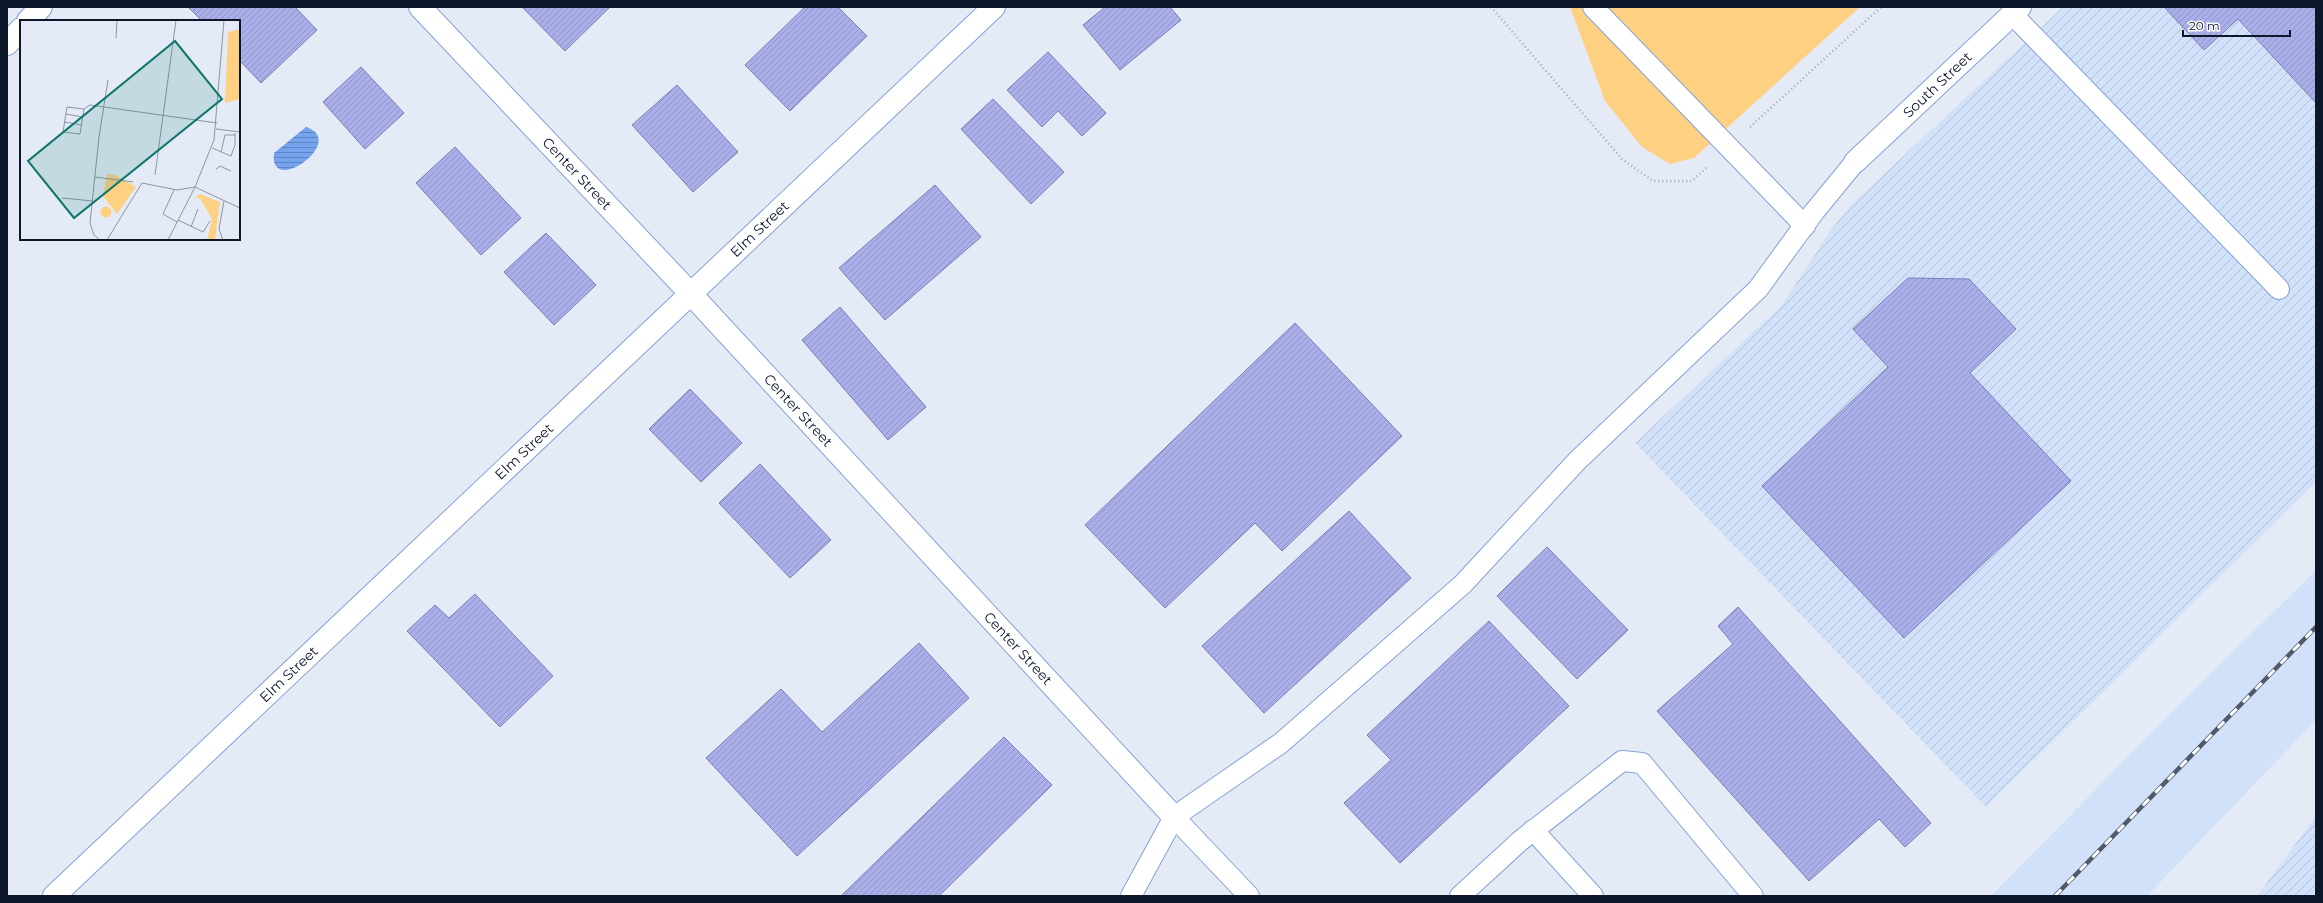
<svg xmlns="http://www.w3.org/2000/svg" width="2323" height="903" font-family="Montserrat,sans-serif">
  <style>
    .built { fill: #d2e1fa }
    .industrial { fill: url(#industrial-furrows) }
    .pitch { fill: #fed082 }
    .water { fill: url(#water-rules) }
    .building { fill: url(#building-hatch); stroke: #7a7eb5 }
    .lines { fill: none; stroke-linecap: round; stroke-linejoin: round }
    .service-casing { stroke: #84a3d7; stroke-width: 22 }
    .minor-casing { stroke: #84a3d7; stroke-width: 24 }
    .primary-casing { stroke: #84a3d7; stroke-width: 24 }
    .path { stroke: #9fa8b5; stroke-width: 2.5; stroke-dasharray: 1 3; stroke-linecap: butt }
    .service { stroke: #fff; stroke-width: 20 }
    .minor { stroke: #fff; stroke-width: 22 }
    .primary { stroke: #fff; stroke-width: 22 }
    .rail-casing { stroke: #505a6a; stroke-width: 4.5 }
    .rail { stroke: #fff; stroke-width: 3; stroke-dasharray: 9; stroke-linecap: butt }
    .labels { text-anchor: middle; stroke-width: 4; stroke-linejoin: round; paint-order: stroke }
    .street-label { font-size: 14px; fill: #0c172a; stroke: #fff }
    .inset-road { fill: none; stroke: #8e96a4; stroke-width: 1 }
    .view { fill: #0f766e; fill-opacity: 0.15; stroke: #0f766e; stroke-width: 2 }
    .inset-edge { fill: none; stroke: #0c172a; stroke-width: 2 }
  </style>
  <defs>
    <pattern id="industrial-furrows" width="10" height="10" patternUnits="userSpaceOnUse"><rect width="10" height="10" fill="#d2e1fa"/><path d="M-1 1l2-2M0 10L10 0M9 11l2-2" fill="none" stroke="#b3c0d6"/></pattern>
    <pattern id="water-rules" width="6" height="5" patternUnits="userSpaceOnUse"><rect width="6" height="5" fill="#76a3ed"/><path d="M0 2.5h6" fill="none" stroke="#5f84c0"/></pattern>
    <pattern id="building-hatch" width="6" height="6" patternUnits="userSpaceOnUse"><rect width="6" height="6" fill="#aaafea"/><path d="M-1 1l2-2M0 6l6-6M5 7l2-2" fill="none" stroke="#9196c9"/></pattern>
  </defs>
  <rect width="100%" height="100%" fill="#e4ebf6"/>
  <polygon class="built" points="2316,570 2316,720 2147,896 1991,896 2172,712"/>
  <g class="industrial">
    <polygon points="2063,7 2316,7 2316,482 1986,807 1635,443 1781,306 1833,227 1850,206"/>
    <polygon points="2316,816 2316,896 2257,896"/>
  </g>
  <polygon class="pitch" points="1570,7 1860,7 1694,158 1670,164 1642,147 1605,101"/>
  <path class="water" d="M306,127C349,141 268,198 274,153Z"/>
  <g class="building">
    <polygon points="188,7 295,7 317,30 261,83 239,60 239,21 202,21"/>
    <polygon points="522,7 608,7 609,8 565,51"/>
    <polygon points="805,7 838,7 867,36 790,111 745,65"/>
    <polygon points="1105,7 1170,7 1181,20 1120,70 1083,25"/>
    <polygon points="2164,7 2316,7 2316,103 2238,19 2204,50"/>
    <polygon points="1048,52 1106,113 1082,136 1058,111 1042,127 1007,90"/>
    <polygon points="361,67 404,113 365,149 323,102"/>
    <polygon points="677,85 738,152 693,192 632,125"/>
    <polygon points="993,99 1064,172 1031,204 961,129"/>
    <polygon points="455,147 521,218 481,255 416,183"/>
    <polygon points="935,185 981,237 885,320 839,268"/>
    <polygon points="546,233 596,285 554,325 504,272"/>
    <polygon points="1908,278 1969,279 2016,329 1970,373 2071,481 1904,638 1762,486 1888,367 1853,329"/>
    <polygon points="840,307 926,407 888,440 802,340"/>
    <polygon points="1295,323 1402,436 1282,551 1255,523 1165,608 1085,525"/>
    <polygon points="690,389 742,443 701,482 649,429"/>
    <polygon points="760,464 831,540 790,578 719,503"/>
    <polygon points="1349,511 1411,578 1264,713 1202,646"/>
    <polygon points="1547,547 1628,630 1577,679 1497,596"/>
    <polygon points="475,594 553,676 500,727 407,631 435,605 449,618"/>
    <polygon points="1738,607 1931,823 1905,847 1879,819 1809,881 1657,711 1733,644 1718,626"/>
    <polygon points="1489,621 1569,706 1400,863 1344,803 1391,760 1367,735"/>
    <polygon points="919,643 969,698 797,856 706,758 781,689 822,732"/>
    <polygon points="1004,737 1052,785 939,896 841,896"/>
  </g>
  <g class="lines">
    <defs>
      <g id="service">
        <polyline points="1593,7 1805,226"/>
        <polyline points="2012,14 2279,289"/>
        <polyline points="1174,817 1249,896"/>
        <polyline points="1533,830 1593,896"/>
        <polyline points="1131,896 1174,817 1281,743 1463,584 1577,461 1758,289 1814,212 1855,162"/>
        <polyline points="1460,896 1520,841 1622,761 1642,763 1753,896"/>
      </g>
      <g id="minor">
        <path id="s1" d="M420,7L690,293L1174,817"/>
        <path id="s2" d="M1855,162L2020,7"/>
        <path id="s3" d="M54,896L994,7"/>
      </g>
      <g id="primary">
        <polyline points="28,21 41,7"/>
        <polyline points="7,44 21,29"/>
      </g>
    </defs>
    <use href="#service" class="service-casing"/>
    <use href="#minor" class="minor-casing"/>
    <use href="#primary" class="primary-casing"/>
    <g class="path">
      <polyline points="1491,7 1622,159 1653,181 1692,181 1707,167"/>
      <polyline points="1750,127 1881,7"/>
    </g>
    <use href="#service" class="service"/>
    <use href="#minor" class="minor"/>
    <use href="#primary" class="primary"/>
    <defs>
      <polyline id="rail" points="2055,896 2316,627"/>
    </defs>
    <use href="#rail" class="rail-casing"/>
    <use href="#rail" class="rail"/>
  </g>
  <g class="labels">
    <g class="street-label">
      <text dy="5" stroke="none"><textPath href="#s2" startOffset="113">South Street</textPath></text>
      <text dy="5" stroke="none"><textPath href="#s1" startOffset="229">Center Street</textPath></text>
      <text dy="5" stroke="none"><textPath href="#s3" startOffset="971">Elm Street</textPath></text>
      <text dy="5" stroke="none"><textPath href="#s1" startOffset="553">Center Street</textPath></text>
      <text dy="5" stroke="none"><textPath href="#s3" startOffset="647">Elm Street</textPath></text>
      <text dy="5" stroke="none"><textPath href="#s1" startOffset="877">Center Street</textPath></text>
      <text dy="5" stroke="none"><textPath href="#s3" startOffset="323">Elm Street</textPath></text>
    </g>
  </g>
  <g transform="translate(20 20)">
    <rect width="220" height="220" fill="#e4ebf6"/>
    <path d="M180,174L200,182L199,188L176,177ZM80.5 192a5.5 5.5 0 1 1 11 0a5.5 5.5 0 1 1-11 0Z" fill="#fed082"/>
    <path d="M220,9V79L205,83L208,12ZM180,178L199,188L195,220H187L192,199Z" fill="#fed082"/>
    <path d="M87,154L95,155L116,167L97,194L83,176Z" fill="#fed082"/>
    <path class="inset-road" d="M96,18L97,0M64,89L47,87L43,112L60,114L64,89L70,85L197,103M46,94L63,97M44,102L62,105M196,109L220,112M192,128L211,136L215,125V113M201,132L205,115H215M196,149L200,146L211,151M135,155L156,0M75,157L113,162M175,167L220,188M154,170L143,194L157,202M42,178L73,181M158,200L183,212L190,201M171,207L178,189M80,220L74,215L70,203L79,117L88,60M87,220L122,163L157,170L175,167M148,220L175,167L194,120L204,0M203,220L199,209L204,181"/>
    <path class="view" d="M155,21L202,79L54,198L8,141Z"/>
    <rect width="220" height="220" class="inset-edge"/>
  </g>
  <rect width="2323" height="903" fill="none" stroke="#0c172a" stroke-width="16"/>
  <path d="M2183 30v6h107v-6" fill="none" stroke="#0c172a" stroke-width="2"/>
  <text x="2189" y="30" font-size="12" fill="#0c172a" stroke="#ffffff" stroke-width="3" paint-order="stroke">20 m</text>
</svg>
